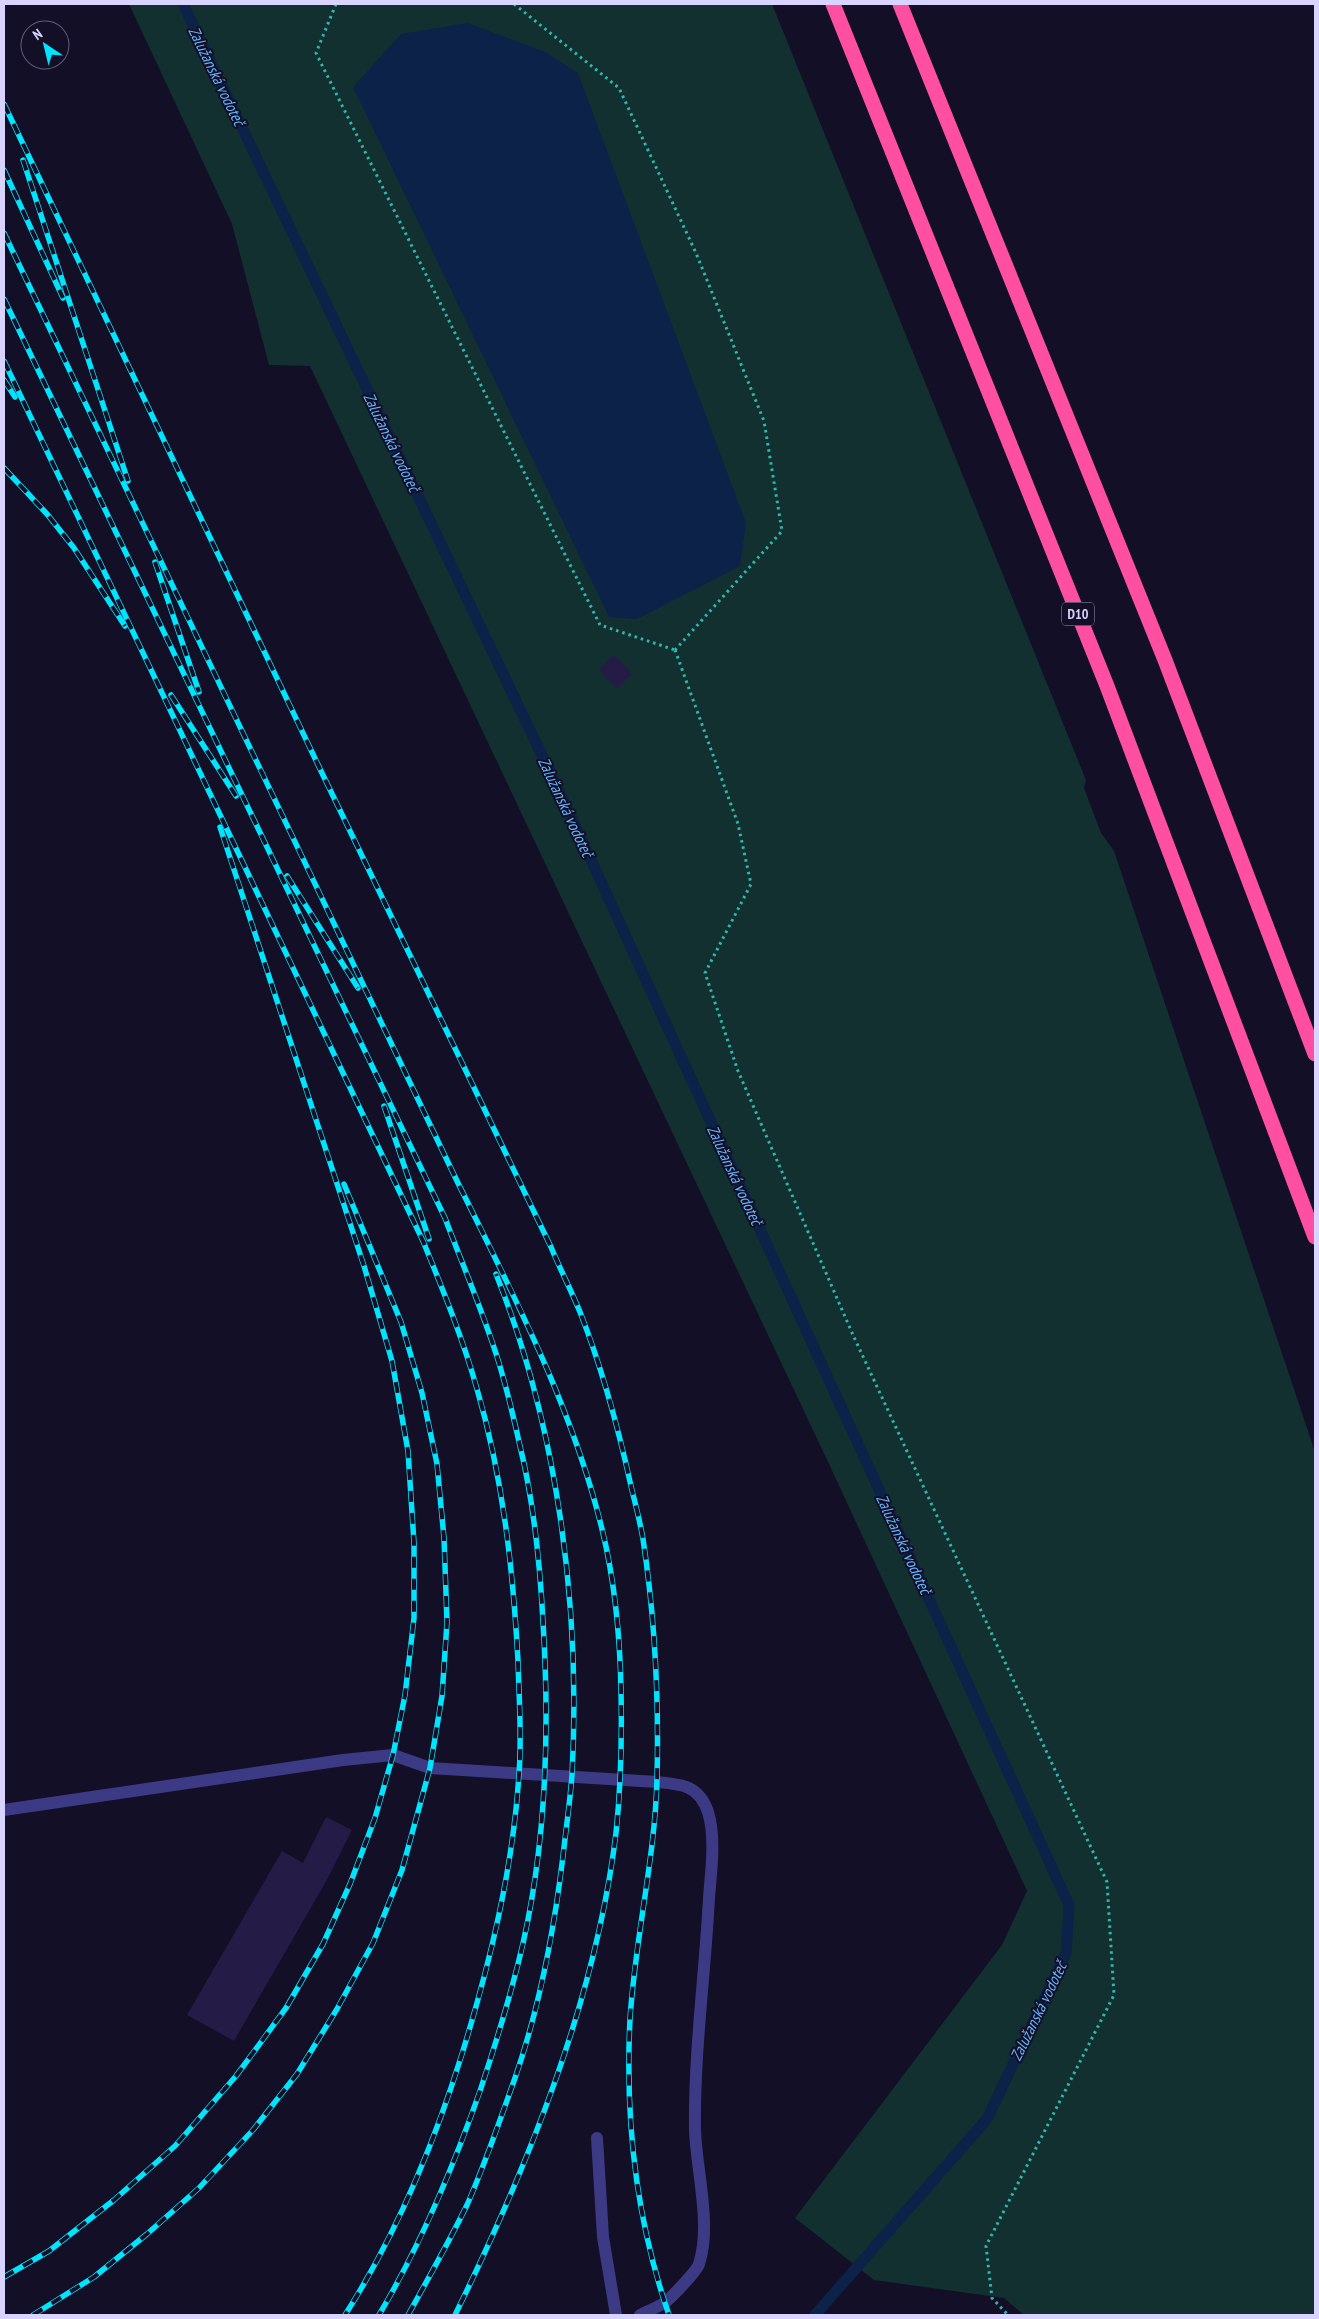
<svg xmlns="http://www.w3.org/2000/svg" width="1319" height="2319" font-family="'PT Sans Narrow',sans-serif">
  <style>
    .green { fill: #12302f }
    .water { fill: #0c2248 }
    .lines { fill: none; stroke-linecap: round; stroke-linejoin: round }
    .stream { stroke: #0c2248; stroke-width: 11 }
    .building { fill: #241b47 }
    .path { stroke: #2fb8b0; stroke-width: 3; stroke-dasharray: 2.5 4; stroke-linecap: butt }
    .service { stroke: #3d3a85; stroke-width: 12 }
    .motorway { stroke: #ff4fa3; stroke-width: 15 }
    .rail-casing { stroke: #00e5ff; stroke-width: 5.5 }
    .rail { stroke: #130f26; stroke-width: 4; stroke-dasharray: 11; stroke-linecap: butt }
    .labels { text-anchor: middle; stroke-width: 4; stroke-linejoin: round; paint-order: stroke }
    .shield { fill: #130f26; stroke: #9e99be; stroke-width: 1 }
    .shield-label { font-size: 14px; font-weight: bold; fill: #d9d4ff }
    .water-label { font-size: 16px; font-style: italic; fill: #62b6ff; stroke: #130f26 }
  </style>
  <rect width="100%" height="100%" fill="#130f26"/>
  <polygon class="green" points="129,4 772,4 1086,780 1084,788 1101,833 1114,851 1315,1452 1315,2315 1024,2315 1004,2298 874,2280 795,2218 1002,1945 1027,1891 829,1464 310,366 269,365 232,224"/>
  <polygon class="water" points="468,23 545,52 578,73 746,523 740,566 637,619 609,617 353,87 401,34"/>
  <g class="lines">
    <polyline class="stream" points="183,4 570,814 1069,1905 1066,1953 987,2119 815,2315"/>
  </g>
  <g class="building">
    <polygon points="614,655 632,674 617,689 599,670"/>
    <polygon points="326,1817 352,1830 328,1878 234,2041 187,2015 282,1851 303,1863"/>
  </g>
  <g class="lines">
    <g class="path">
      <polyline points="336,4 316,53 600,625 675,650"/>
      <polyline points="514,4 619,88 696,253 764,421 782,531 675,650"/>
      <polyline points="675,650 738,824 751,884 705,973 738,1071 853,1335 1107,1882 1114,1995 986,2246 992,2298 1008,2315"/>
    </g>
    <g class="service">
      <path d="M4,1810L343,1760L393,1755L430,1768L657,1782C681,1784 699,1785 708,1812C716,1838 711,1871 709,1898C705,1975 694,2052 695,2129C696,2169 712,2225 699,2264C697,2271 670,2299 664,2303C656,2308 648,2311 640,2315"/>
      <polyline points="597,2138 603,2237 616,2315"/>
    </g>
    <g class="motorway">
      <polyline points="833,4 1107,686 1315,1237"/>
      <polyline points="900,4 1165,660 1315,1054"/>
    </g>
    <defs>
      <g id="rail">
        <path d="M4,104L321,771L551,1247C560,1269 571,1290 580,1312C602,1368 618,1427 631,1486C635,1503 640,1521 643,1539C655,1618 659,1699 657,1779C655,1859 635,1938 630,2019C625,2119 636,2220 669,2315"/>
        <polyline points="23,160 128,481"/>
        <polyline points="4,170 63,298"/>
        <path d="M4,233L457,1181C513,1294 572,1406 602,1529C615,1582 620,1635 621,1690C622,1737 621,1786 616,1833C596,1999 528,2166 455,2315"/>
        <path d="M4,299L445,1218C463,1266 484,1314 499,1363C507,1390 514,1419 520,1446C534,1503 540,1564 543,1622C550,1734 546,1855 518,1964C507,2007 494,2049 480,2091C453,2168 421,2244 379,2315"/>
        <path d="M4,361L423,1241C443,1290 463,1339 477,1389C503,1478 513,1569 518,1661C519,1698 522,1737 519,1774C513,1869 490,1963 462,2054C434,2144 396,2235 345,2315"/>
        <polyline points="4,380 15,397"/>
        <polyline points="4,468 47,514 74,548 125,626"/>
        <polyline points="155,562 199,692"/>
        <polyline points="171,695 236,796"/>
        <polyline points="287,876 358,988"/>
        <polyline points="384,1106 429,1239"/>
        <polyline points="4,2277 49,2251 114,2200 175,2146 236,2076 286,2008 323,1944 350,1884 375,1818 393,1755 405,1695 414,1618 414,1543 408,1451 392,1361 364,1266 220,827"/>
        <polyline points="33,2315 94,2277 147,2234 199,2188 253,2130 297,2074 337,2009 373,1943 402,1870 430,1768 442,1696 447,1622 444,1538 437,1464 422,1393 401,1322 344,1184"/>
        <path d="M408,2315C428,2279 449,2242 467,2205C485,2164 500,2120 515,2078C540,2006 554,1931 563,1856C566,1829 570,1802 572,1775C581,1608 558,1429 496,1274"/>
      </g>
    </defs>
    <use href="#rail" class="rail-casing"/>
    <use href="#rail" class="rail"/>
  </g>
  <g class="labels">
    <rect class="shield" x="1062" y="602.5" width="32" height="23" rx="4"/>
    <g class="shield-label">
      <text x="1078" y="619">D10</text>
    </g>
    <g class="water-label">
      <text transform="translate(217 76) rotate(64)" y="6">Zalužanská vodoteč</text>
      <text transform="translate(392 442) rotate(64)" y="6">Zalužanská vodoteč</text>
      <text transform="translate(566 807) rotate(65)" y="6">Zalužanská vodoteč</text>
      <text transform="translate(735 1175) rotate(65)" y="6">Zalužanská vodoteč</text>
      <text transform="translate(904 1544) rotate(65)" y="6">Zalužanská vodoteč</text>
      <text transform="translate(1038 2011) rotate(-64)" y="6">Zalužanská vodoteč</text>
    </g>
  </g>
  <rect width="1319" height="2319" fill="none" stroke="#d9d4ff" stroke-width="10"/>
  <g transform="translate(45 45) rotate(325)"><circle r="24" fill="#130f26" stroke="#625e7d"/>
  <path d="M0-4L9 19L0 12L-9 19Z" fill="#00e5ff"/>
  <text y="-8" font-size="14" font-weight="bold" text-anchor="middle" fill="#d9d4ff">N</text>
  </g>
</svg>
